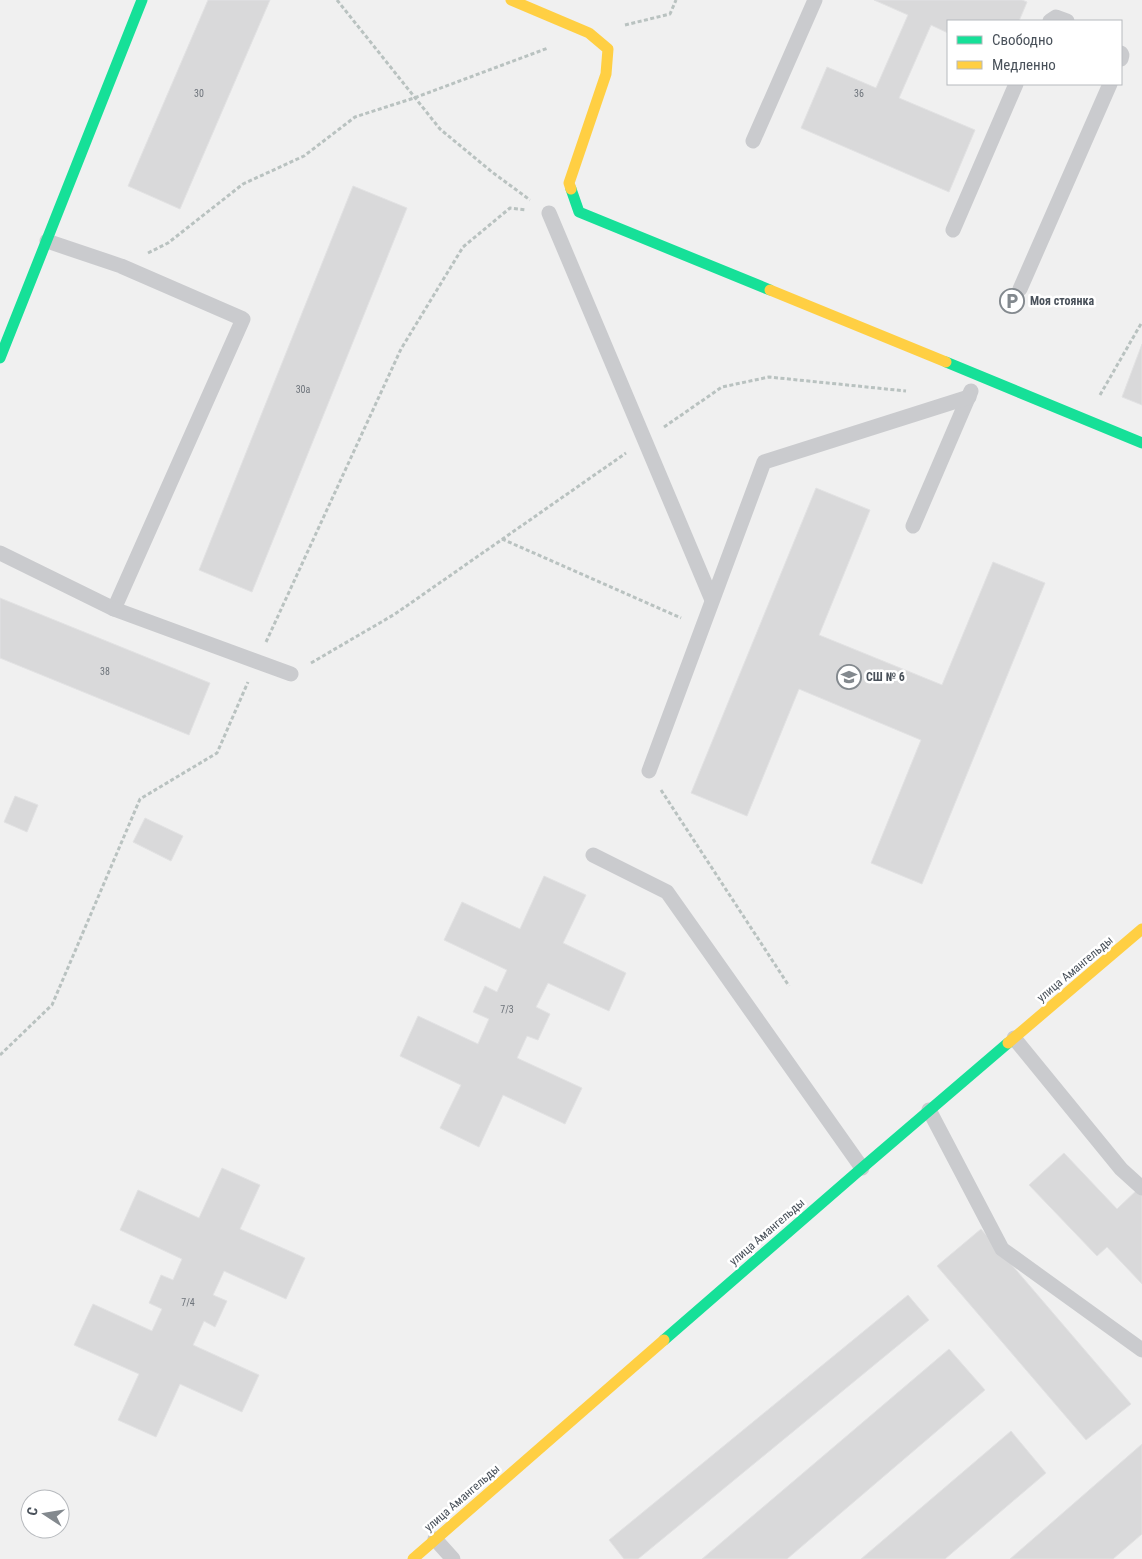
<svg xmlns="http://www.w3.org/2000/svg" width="1142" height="1559" font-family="'Roboto Condensed',sans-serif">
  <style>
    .building { fill: #d9d9da; stroke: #e2e2e3 }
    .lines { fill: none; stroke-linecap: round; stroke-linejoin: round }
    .path { stroke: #b9c2c0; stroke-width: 3; stroke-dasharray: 4 2.5; stroke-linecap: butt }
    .lane { stroke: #cacbce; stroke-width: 15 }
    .fast { stroke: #16e098; stroke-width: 11 }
    .slow { stroke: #ffcf43; stroke-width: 11 }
    .labels { text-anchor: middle; stroke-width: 5; stroke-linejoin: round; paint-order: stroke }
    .number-label { font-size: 10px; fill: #6e747b }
    .poi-label { font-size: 12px; font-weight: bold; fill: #49515a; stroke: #fff; text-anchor: start }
    .street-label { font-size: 12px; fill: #49515a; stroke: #fff }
  </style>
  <rect width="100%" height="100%" fill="#f0f0f0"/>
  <g class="building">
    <polygon points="208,0 270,0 180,209 128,186"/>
    <polygon points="874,0 1022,0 1027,2 1019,21 948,21 948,33 931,25 899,98 975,130 949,192 801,128 827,67 876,88 908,15"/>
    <polygon points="353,186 407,208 252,592 199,570"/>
    <polygon points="1142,344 1142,405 1122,397"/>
    <polygon points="816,488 870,510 819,635 942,685 993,562 1045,583 922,884 871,863 921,740 799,689 747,816 691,793"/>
    <polygon points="0,598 210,683 189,735 0,658"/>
    <polygon points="15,796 38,805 27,832 4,822"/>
    <polygon points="145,818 183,836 171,861 133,842"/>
    <polygon points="544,876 586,895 563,943 626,973 609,1011 548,983 536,1007 550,1014 538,1040 527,1036 517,1058 582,1088 565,1124 503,1095 479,1147 440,1128 461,1085 400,1056 418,1016 478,1044 489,1019 473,1012 485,986 497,992 507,970 444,940 462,902 520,929"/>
    <polygon points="1064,1153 1117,1209 1139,1188 1142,1191 1142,1284 1107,1247 1097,1256 1029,1185"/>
    <polygon points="222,1168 260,1185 240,1229 305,1258 286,1299 224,1271 213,1295 227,1301 215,1327 204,1321 193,1345 259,1375 242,1412 180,1384 156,1437 118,1420 139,1374 74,1345 93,1304 152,1331 162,1309 149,1303 161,1275 173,1280 182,1259 120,1230 138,1190 199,1218"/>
    <polygon points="981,1229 1131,1404 1086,1440 937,1266"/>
    <polygon points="908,1295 929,1320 638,1559 624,1559 609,1540"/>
    <polygon points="949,1349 985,1390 787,1559 702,1559"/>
    <polygon points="1011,1431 1046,1473 945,1559 861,1559"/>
    <polygon points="1142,1444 1142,1534 1113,1559 1010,1559"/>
  </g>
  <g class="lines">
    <g class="path">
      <polyline points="337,0 440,129 492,172 530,200"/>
      <polyline points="625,25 670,14 676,0"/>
      <polyline points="148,253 168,243 243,184 304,156 355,117 414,98 548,48"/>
      <polyline points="1100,395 1142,322"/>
      <polyline points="664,427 722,387 769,377 906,391"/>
      <polyline points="502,539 681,618"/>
      <polyline points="266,642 401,349 463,247 510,208 526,210"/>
      <polyline points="311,663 395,614 626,453"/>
      <polyline points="661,790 789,986"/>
      <polyline points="0,1055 52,1005 140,799 217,753 248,682"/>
    </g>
    <g class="lane">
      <polyline points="1050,21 1056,17 1067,21"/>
      <polyline points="1121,53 1122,55 1121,59"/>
      <polyline points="753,141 815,0"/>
      <polyline points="549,213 712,600"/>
      <polyline points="953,230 1016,84"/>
      <polyline points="1020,289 1110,84"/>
      <polyline points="913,526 971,391"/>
      <polyline points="0,553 114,609 243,319 121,266 47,241"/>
      <polyline points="114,609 291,674"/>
      <polyline points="649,771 764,462 969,397"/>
      <polyline points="593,855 667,892 862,1168"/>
      <polyline points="1014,1038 1121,1169 1142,1188"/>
      <polyline points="929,1110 1002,1249 1142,1350"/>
      <polyline points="435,1539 453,1559"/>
    </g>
    <g class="fast">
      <polyline points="571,189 579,212 770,290"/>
      <polyline points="0,358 142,0"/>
      <polyline points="946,362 1142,443"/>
      <polyline points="664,1340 862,1168 1008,1043"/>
    </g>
    <g class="slow">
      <polyline points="511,0 589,33 608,49 606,74 569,183 571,189"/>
      <polyline points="770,290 946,362"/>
      <polyline points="1008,1043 1142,929"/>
      <polyline points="413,1559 664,1340"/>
    </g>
  </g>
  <defs>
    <symbol id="parking-ring" viewBox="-11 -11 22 22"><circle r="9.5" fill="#fff" stroke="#83898e" stroke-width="1.5"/><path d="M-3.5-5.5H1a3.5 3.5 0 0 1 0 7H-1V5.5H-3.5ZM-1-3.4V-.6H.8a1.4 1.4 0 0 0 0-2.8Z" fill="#83898e"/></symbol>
    <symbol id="school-ring" viewBox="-11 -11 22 22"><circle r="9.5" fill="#fff" stroke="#83898e" stroke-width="1.5"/><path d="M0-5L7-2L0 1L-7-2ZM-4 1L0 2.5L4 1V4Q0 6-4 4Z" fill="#83898e"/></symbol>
  </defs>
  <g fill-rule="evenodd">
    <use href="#parking-ring" x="998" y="287" width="28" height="28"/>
    <use href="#school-ring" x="835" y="663" width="28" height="28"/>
  </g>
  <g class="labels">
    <g class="number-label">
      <text x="199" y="97">30</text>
      <text x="859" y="97">36</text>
      <text x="303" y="393">30а</text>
      <text x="105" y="675">38</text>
      <text x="507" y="1013">7/3</text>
      <text x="188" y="1306">7/4</text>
    </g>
    <g class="poi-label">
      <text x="1030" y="305">Моя стоянка</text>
      <text x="866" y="681">СШ № 6</text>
    </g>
    <g class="street-label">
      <text transform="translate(1075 969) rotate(-40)" y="4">улица Амангельды</text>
      <text transform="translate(767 1232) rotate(-41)" y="4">улица Амангельды</text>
      <text transform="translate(462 1498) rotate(-41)" y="4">улица Амангельды</text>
    </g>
  </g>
  <rect x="947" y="20" width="175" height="65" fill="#ffffff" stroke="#b6b9bd"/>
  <rect x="957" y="36" width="25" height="8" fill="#16e098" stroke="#b6b9bd"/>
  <text x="992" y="45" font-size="15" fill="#49515a">Свободно</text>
  <rect x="957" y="61" width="25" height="8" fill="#ffcf43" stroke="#b6b9bd"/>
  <text x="992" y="70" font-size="15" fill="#49515a">Медленно</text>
  <g transform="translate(45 1514) rotate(282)"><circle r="24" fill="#ffffff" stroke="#b6b9bd"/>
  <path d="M0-4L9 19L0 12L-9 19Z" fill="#83898e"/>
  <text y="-8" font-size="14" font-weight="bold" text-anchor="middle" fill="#49515a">С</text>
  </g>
</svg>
